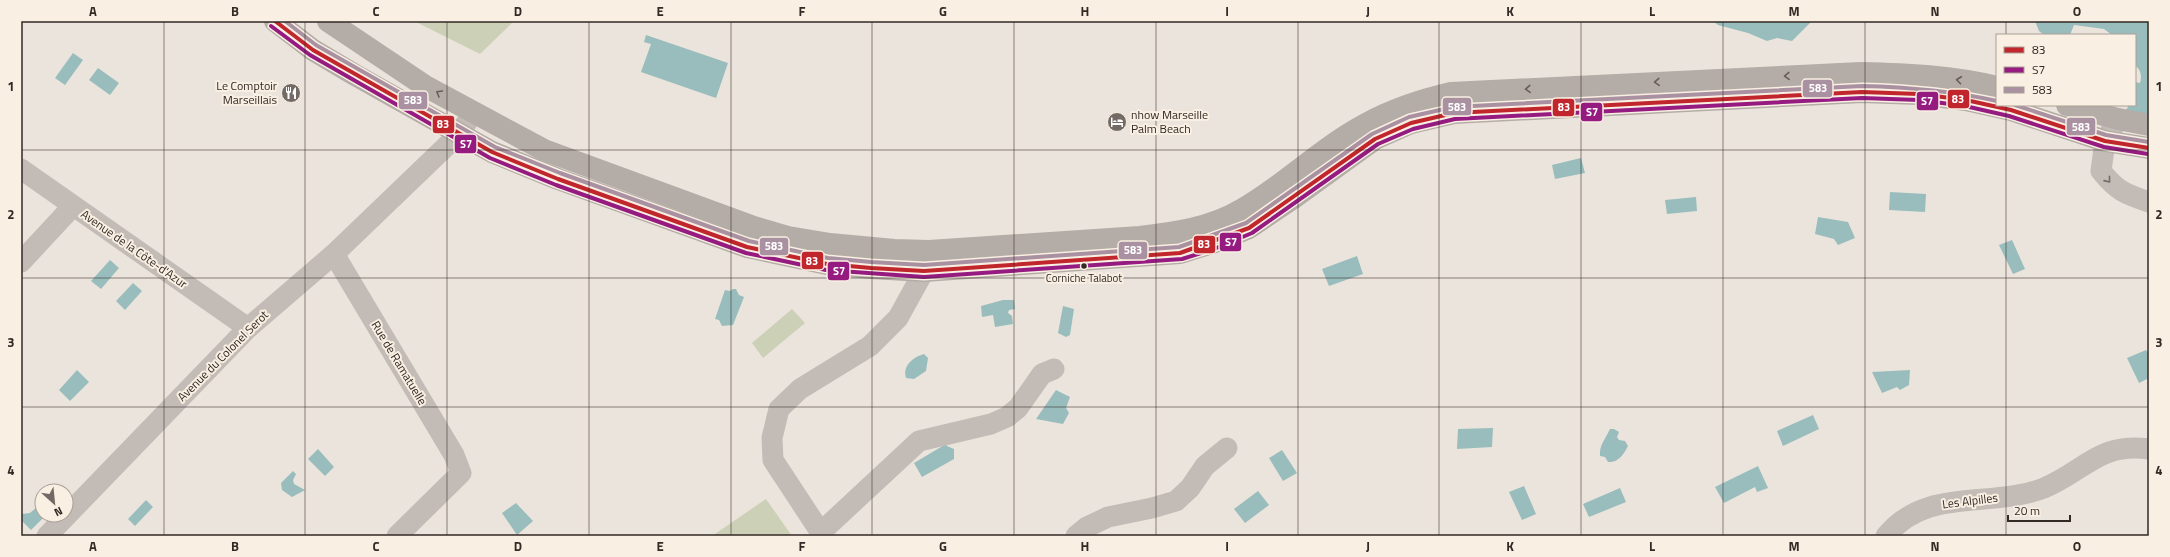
<svg xmlns="http://www.w3.org/2000/svg" width="2170" height="557" font-family="'Titillium Web',sans-serif">
  <style>
    .green { fill: #ccd0b6 }
    .water { fill: #98bdbc }
    .lines { fill: none; stroke-linecap: round; stroke-linejoin: round }
    .street { stroke: #c3bcb6; stroke-width: 21 }
    .secondary { stroke: #b4aca6; stroke-width: 22 }
    .bus-1-casing { stroke: #f9efe2; stroke-width: 7 }
    .bus-2-casing { stroke: #f9efe2; stroke-width: 7 }
    .bus-3-casing { stroke: #f9efe2; stroke-width: 7 }
    .bus-1 { stroke: #c0262c; stroke-width: 4 }
    .bus-2 { stroke: #951b81; stroke-width: 4 }
    .bus-3 { stroke: #a991a1; stroke-width: 4 }
    .oneway { stroke: #675d59 }
    .oneway2 { stroke: #746b66 }
    .grid { fill: none; stroke: #332925; stroke-width: 1; stroke-opacity: 0.55 }
    .bus-dot { fill: #332925; stroke: #f9efe2; stroke-width: 1.5 }
    .labels { text-anchor: middle; stroke-width: 4; stroke-linejoin: round; paint-order: stroke }
    .bus-label { font-size: 11px; fill: #332925; stroke: #f9efe2 }
    .poi-label { font-size: 12px; fill: #332925; stroke: #f9efe2; text-anchor: end }
    .street-label { font-size: 12px; fill: #332925; stroke: #f9efe2 }
    .line-badge { stroke: #f9efe2; stroke-width: 1.5 }
    .badge-label { font-size: 11px; text-anchor: middle; font-weight: bold; fill: #fff }
    .neatline { fill: none; stroke: #332925; stroke-width: 1.5 }
    .grid-label { font-size: 13px; text-anchor: middle; font-weight: bold; fill: #332925 }
  </style>
  <rect width="100%" height="100%" fill="#ebe4dc"/>
  <g class="green">
    <polygon points="414,21 514,21 480,54"/>
    <polygon points="792,309 805,323 763,358 752,343"/>
    <polygon points="766,499 792,536 712,536"/>
  </g>
  <g class="water">
    <polygon points="1713,21 1810,21 1810,23 1792,41 1777,38 1767,41 1748,33 1718,25"/>
    <path d="M2035,21H2149V127L2122,117L2129,105H2135V82L2140,83C2142,77 2141,69 2135,66V35H2112L2104,29L2074,25L2070,35H2044L2039,31Z"/>
    <polygon points="646,35 728,63 716,98 641,72 651,44 644,42"/>
    <polygon points="73,53 83,60 65,85 55,78"/>
    <polygon points="98,68 119,83 110,95 89,80"/>
    <polygon points="1581,158 1585,173 1555,179 1552,165"/>
    <polygon points="1890,192 1926,194 1925,212 1889,210"/>
    <polygon points="1696,197 1697,211 1667,214 1665,200"/>
    <polygon points="1818,217 1848,222 1855,238 1838,245 1834,239 1815,234"/>
    <polygon points="2012,240 2025,269 2013,274 1999,245"/>
    <polygon points="1357,256 1363,274 1329,286 1322,269"/>
    <polygon points="110,260 119,268 101,289 91,281"/>
    <polygon points="133,283 142,291 125,310 116,301"/>
    <polygon points="733,289 736,289 739,295 744,297 733,325 722,326 719,320 715,319 725,290 730,291"/>
    <polygon points="1003,300 1014,300 1015,309 1009,310 1008,313 1012,316 1013,324 995,327 993,315 982,317 981,306"/>
    <polygon points="1063,306 1074,309 1070,335 1066,337 1058,333"/>
    <polygon points="2146,350 2149,355 2149,378 2139,383 2127,358"/>
    <path d="M924,354L928,358L926,371L914,379L906,378C902,366 913,357 924,354Z"/>
    <polygon points="77,370 89,382 70,401 59,390"/>
    <polygon points="1910,370 1909,385 1900,390 1897,387 1882,393 1872,372"/>
    <polygon points="1056,390 1070,397 1066,408 1069,413 1063,424 1036,419"/>
    <polygon points="1813,415 1819,429 1783,446 1777,431"/>
    <polygon points="1493,428 1492,447 1457,449 1458,429"/>
    <path d="M1610,429H1614L1619,432L1617,437L1619,440L1625,441L1628,446C1624,454 1618,463 1608,462L1605,457L1600,456C1599,445 1605,440 1610,429Z"/>
    <polygon points="946,444 947,446 954,449 954,459 922,477 914,463"/>
    <polygon points="318,449 334,467 325,476 308,459"/>
    <polygon points="1282,450 1297,473 1283,481 1269,458"/>
    <polygon points="1758,466 1768,488 1757,492 1755,487 1724,503 1715,487"/>
    <polygon points="293,471 296,474 293,480 294,484 305,490 292,497 282,490 281,483"/>
    <polygon points="1524,486 1536,514 1522,520 1509,492"/>
    <polygon points="1620,488 1626,502 1589,517 1583,504"/>
    <polygon points="1258,491 1269,505 1245,523 1234,509"/>
    <polygon points="146,500 153,507 135,526 128,519"/>
    <polygon points="516,503 533,521 517,535 502,513"/>
    <polygon points="38,506 42,507 42,515 46,515 31,530 21,520 22,514 30,513"/>
  </g>
  <g class="lines">
    <g class="street">
      <path d="M2118,119L2105,141L2101,171C2117,191 2125,194 2149,202"/>
      <polyline points="21,169 248,328"/>
      <polyline points="334,254 454,455 461,473 397,536"/>
      <polyline points="21,262 73,206"/>
      <polyline points="820,533 919,441 991,424 1007,417 1018,408 1042,374 1054,369"/>
      <polyline points="47,536 248,328 334,254 459,134 473,113"/>
      <polyline points="823,536 773,460 772,438 779,409 800,389 870,346 898,318 924,271 934,259"/>
      <polyline points="1076,536 1087,527 1108,517 1152,508 1176,501 1190,488 1205,466 1227,448"/>
      <path d="M1886,536C1927,486 1990,509 2044,488C2085,471 2099,442 2149,449"/>
    </g>
    <g class="secondary">
      <polyline points="275,21 313,50 355,75 492,152 558,179 747,247 827,264 871,268 924,271 1180,253 1212,243 1249,228 1292,199 1375,139 1411,123 1454,113 1862,92 1919,94 1966,100 2011,110 2105,141 2149,148"/>
      <path d="M328,21L425,86L544,150L754,227L788,237L830,244L894,250L929,251L1140,237C1174,233 1211,228 1241,210C1285,185 1321,148 1366,124C1393,109 1421,100 1451,93L1861,73C1907,74 1952,76 1997,87"/>
      <polyline points="2067,105 2118,119 2149,125"/>
    </g>
    <defs>
      <polyline id="bus-1" points="275,21 313,50 492,152 558,179 747,247 827,264 871,268 924,271 1180,253 1249,228 1375,139 1411,123 1454,113 1862,92 1919,94 1966,100 2011,110 2105,141 2149,148"/>
      <polyline id="bus-2" points="271,26 310,55 490,158 556,185 746,253 826,270 924,277 1182,259 1214,249 1252,233 1378,144 1413,129 1455,119 1862,98 1919,100 1965,106 2009,116 2104,147 2148,154"/>
      <g id="bus-3">
        <path d="M285,21L316,45L495,147L560,173L749,241L828,258L871,262L924,265L1179,247L1246,223L1372,134L1409,117L1453,107L1862,86C1908,87 1952,91 1997,101"/>
        <polyline points="2015,105 2106,135 2149,142"/>
      </g>
    </defs>
    <use href="#bus-1" class="bus-1-casing"/>
    <use href="#bus-2" class="bus-2-casing"/>
    <use href="#bus-3" class="bus-3-casing"/>
    <use href="#bus-1" class="bus-1"/>
    <use href="#bus-2" class="bus-2"/>
    <use href="#bus-3" class="bus-3"/>
  </g>
  <defs><path id="oneway-chevron" d="M-2-3.5L2.5 0L-2 3.5" fill="none" stroke-width="1.6" stroke-linecap="round" stroke-linejoin="round"/></defs>
  <g class="oneway">
    <use href="#oneway-chevron" transform="translate(1787 76) rotate(178)"/>
    <use href="#oneway-chevron" transform="translate(1959 80) rotate(-173)"/>
    <use href="#oneway-chevron" transform="translate(1657 82) rotate(177)"/>
    <use href="#oneway-chevron" transform="translate(1528 89) rotate(177)"/>
    <use href="#oneway-chevron" transform="translate(439 93) rotate(-150)"/>
  </g>
  <use class="oneway2" href="#oneway-chevron" transform="translate(2108 180) rotate(51)"/>
  <path class="grid" d="M164,21V536M305,21V536M447,21V536M589,21V536M731,21V536M872,21V536M1014,21V536M1156,21V536M1298,21V536M1439,21V536M1581,21V536M1723,21V536M1865,21V536M2006,21V35M2006,105V536M21,150H2149M21,278H2149M21,407H2149"/>
  <defs>
    <symbol id="restaurant-disc" viewBox="-11 -11 22 22"><circle r="9.5" fill="#736a65" stroke="#f9efe2"/><path d="M-5-6h1v4h1v-4h1v4h1v-4h1v5L-1.5 .5V6h-2V.5L-5-1ZM5-6V6H3V1.5H1.5Q1.5-4 5-6Z" fill="#fff"/></symbol>
    <symbol id="hotel-disc" viewBox="-11 -11 22 22"><circle r="9.5" fill="#736a65" stroke="#f9efe2"/><path d="M-6-4.5h1.5V1H6V5H4.5V3h-9V5H-6ZM-4 0a1.8 1.8 0 1 1 3.6 0ZM.5 0V-2.5h3Q6-2.5 6 0Z" fill="#fff"/></symbol>
  </defs>
  <g fill-rule="evenodd">
    <use href="#restaurant-disc" x="280" y="82" width="22" height="22"/>
    <use href="#hotel-disc" x="1106" y="111" width="22" height="22"/>
  </g>
  <circle class="bus-dot" cx="1084" cy="266" r="3.5"/>
  <g class="labels">
    <g class="bus-label">
      <text x="1084" y="282">Corniche Talabot</text>
    </g>
    <g class="poi-label">
      <text x="277" y="90">Le Comptoir<tspan x="277" dy="14">Marseillais</tspan></text>
      <text x="1131" y="119" text-anchor="start">nhow Marseille<tspan x="1131" dy="14">Palm Beach</tspan></text>
    </g>
    <g class="street-label">
      <text transform="translate(134 249) rotate(35)" y="4">Avenue de la Côte-d'Azur</text>
      <text transform="translate(223 356) rotate(-45)" y="4">Avenue du Colonel Serot</text>
      <text transform="translate(399 363) rotate(59)" y="4">Rue de Ramatuelle</text>
      <text transform="translate(1970 501) rotate(-7)" y="4">Les Alpilles</text>
    </g>
  </g>
  <g class="line-badge">
    <rect x="1802" y="79" width="31" height="19" rx="4" fill="#a991a1"/>
    <rect x="1947" y="89" width="23" height="20" rx="4" fill="#c0262c"/>
    <rect x="398" y="91" width="30" height="19" rx="4" fill="#a991a1"/>
    <rect x="1916" y="91" width="23" height="20" rx="4" fill="#951b81"/>
    <rect x="1442" y="97" width="30" height="19" rx="4" fill="#a991a1"/>
    <rect x="1552" y="98" width="23" height="19" rx="4" fill="#c0262c"/>
    <rect x="1580" y="102" width="23" height="20" rx="4" fill="#951b81"/>
    <rect x="432" y="115" width="23" height="19" rx="4" fill="#c0262c"/>
    <rect x="2066" y="117" width="30" height="19" rx="4" fill="#a991a1"/>
    <rect x="454" y="134" width="23" height="20" rx="4" fill="#951b81"/>
    <rect x="1219" y="232" width="23" height="20" rx="4" fill="#951b81"/>
    <rect x="1193" y="235" width="23" height="19" rx="4" fill="#c0262c"/>
    <rect x="759" y="237" width="30" height="19" rx="4" fill="#a991a1"/>
    <rect x="1118" y="241" width="30" height="19" rx="4" fill="#a991a1"/>
    <rect x="801" y="251" width="23" height="19" rx="4" fill="#c0262c"/>
    <rect x="827" y="261" width="23" height="20" rx="4" fill="#951b81"/>
  </g>
  <g class="badge-label">
    <text x="1818" y="92">583</text>
    <text x="1958" y="103">83</text>
    <text x="413" y="104">583</text>
    <text x="1927" y="105">S7</text>
    <text x="1457" y="111">583</text>
    <text x="1564" y="111">83</text>
    <text x="1592" y="116">S7</text>
    <text x="443" y="128">83</text>
    <text x="2081" y="131">583</text>
    <text x="466" y="148">S7</text>
    <text x="1231" y="246">S7</text>
    <text x="1204" y="248">83</text>
    <text x="774" y="250">583</text>
    <text x="1133" y="254">583</text>
    <text x="812" y="265">83</text>
    <text x="839" y="275">S7</text>
  </g>
  <rect width="2170" height="557" fill="none" stroke="#f9efe2" stroke-width="44"/>
  <rect x="1996" y="34" width="140" height="72" fill="#f9efe2" stroke="#aaa096"/>
  <rect x="2004" y="47" width="20" height="6" fill="#c0262c" stroke="#aaa096"/>
  <text x="2032" y="54" font-size="12" fill="#332925">83</text>
  <rect x="2004" y="67" width="20" height="6" fill="#951b81" stroke="#aaa096"/>
  <text x="2032" y="74" font-size="12" fill="#332925">S7</text>
  <rect x="2004" y="87" width="20" height="6" fill="#a991a1" stroke="#aaa096"/>
  <text x="2032" y="94" font-size="12" fill="#332925">583</text>
  <g transform="translate(54 503) rotate(153)"><circle r="19" fill="#f9efe2" stroke="#aaa096"/>
  <path d="M0-3L7 15L0 10L-7 15Z" fill="#736a65"/>
  <text y="-6" font-size="11" font-weight="bold" text-anchor="middle" fill="#332925">N</text>
  </g>
  <path d="M2008 515v6h62v-6" fill="none" stroke="#332925" stroke-width="2"/>
  <text x="2014" y="515" font-size="12" fill="#332925" stroke="#f9efe2" stroke-width="3" paint-order="stroke">20 m</text>
  <rect x="22" y="22" width="2126" height="513" class="neatline"/>
  <g class="grid-label">
    <text x="93" y="16">A</text>
    <text x="235" y="16">B</text>
    <text x="376" y="16">C</text>
    <text x="518" y="16">D</text>
    <text x="660" y="16">E</text>
    <text x="802" y="16">F</text>
    <text x="943" y="16">G</text>
    <text x="1085" y="16">H</text>
    <text x="1227" y="16">I</text>
    <text x="1368" y="16">J</text>
    <text x="1510" y="16">K</text>
    <text x="1652" y="16">L</text>
    <text x="1794" y="16">M</text>
    <text x="1935" y="16">N</text>
    <text x="2077" y="16">O</text>
    <text x="11" y="91">1</text>
    <text x="2159" y="91">1</text>
    <text x="11" y="219">2</text>
    <text x="2159" y="219">2</text>
    <text x="11" y="347">3</text>
    <text x="2159" y="347">3</text>
    <text x="11" y="475">4</text>
    <text x="2159" y="475">4</text>
    <text x="93" y="551">A</text>
    <text x="235" y="551">B</text>
    <text x="376" y="551">C</text>
    <text x="518" y="551">D</text>
    <text x="660" y="551">E</text>
    <text x="802" y="551">F</text>
    <text x="943" y="551">G</text>
    <text x="1085" y="551">H</text>
    <text x="1227" y="551">I</text>
    <text x="1368" y="551">J</text>
    <text x="1510" y="551">K</text>
    <text x="1652" y="551">L</text>
    <text x="1794" y="551">M</text>
    <text x="1935" y="551">N</text>
    <text x="2077" y="551">O</text>
  </g>
</svg>
